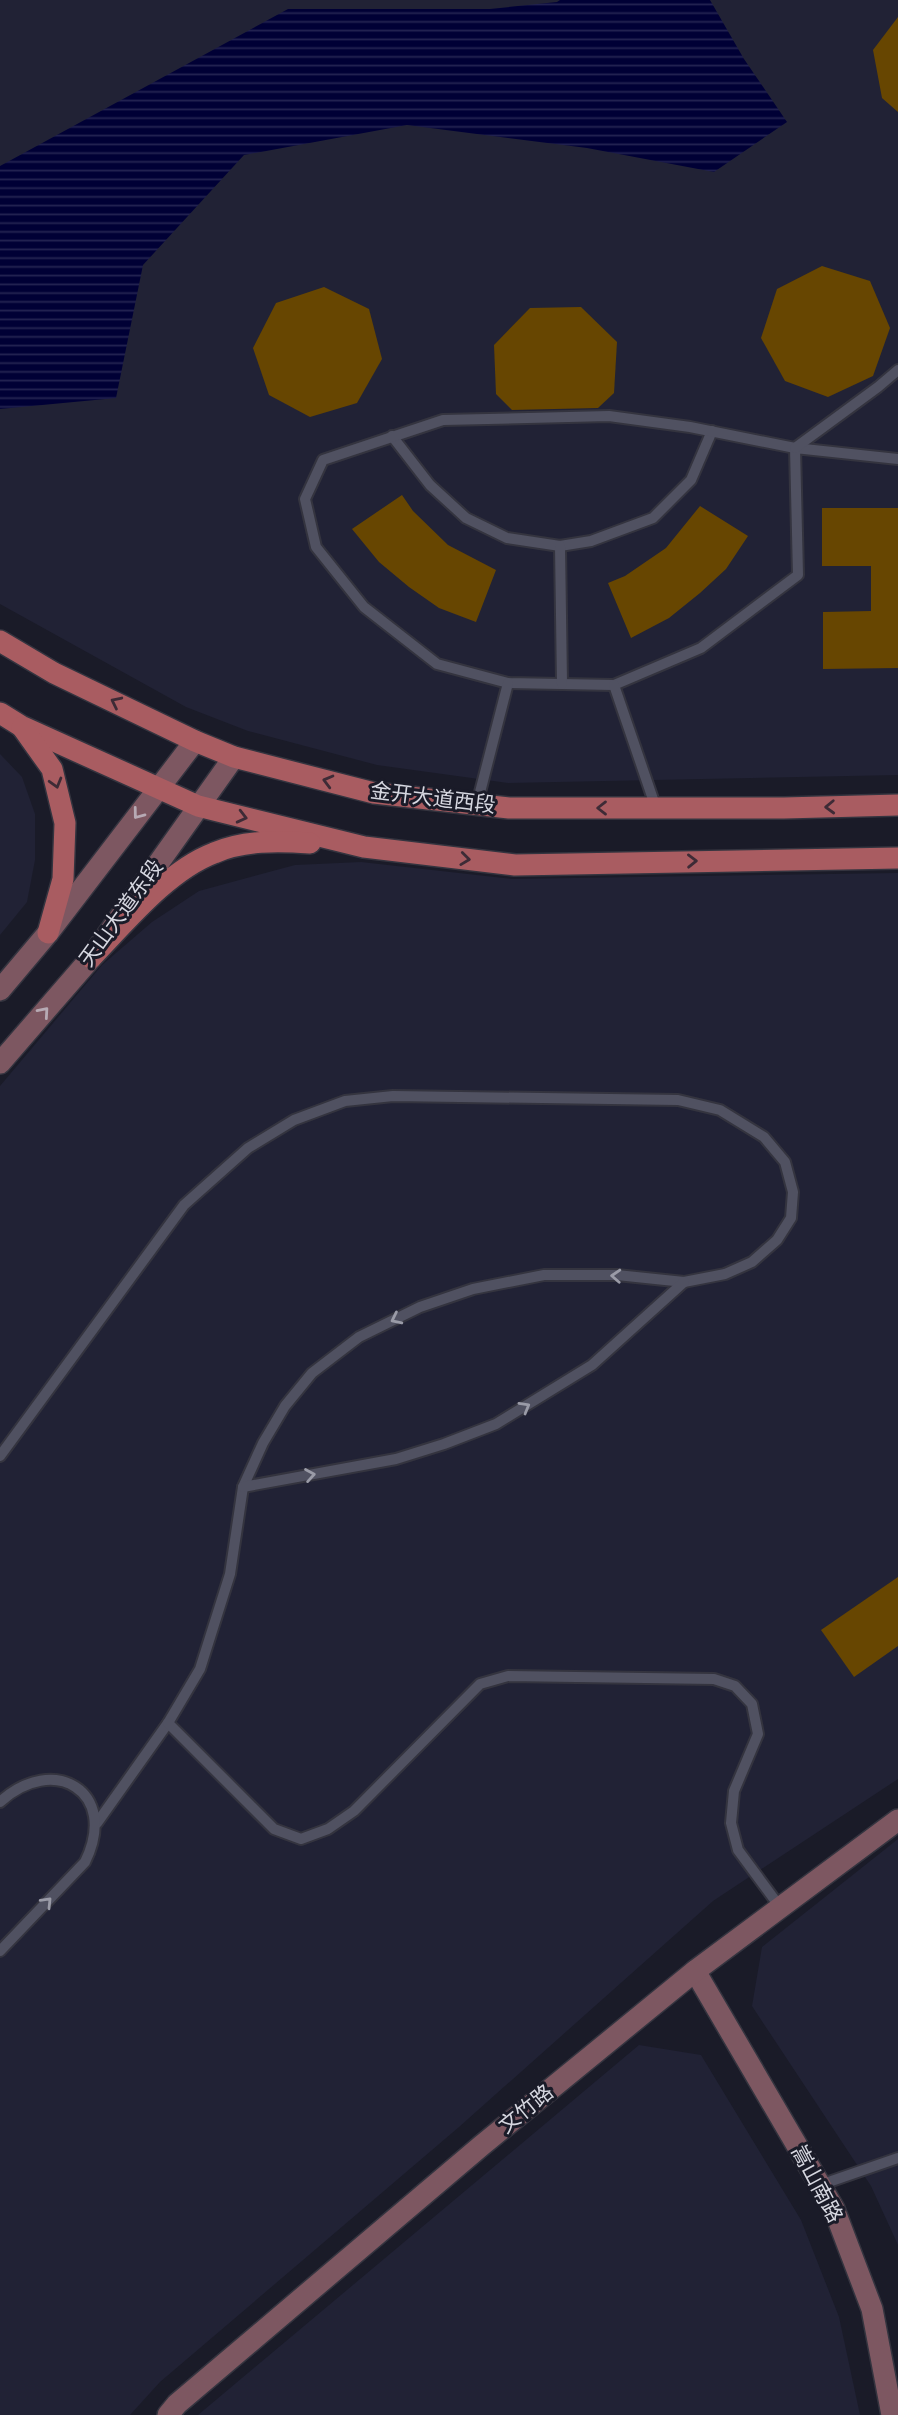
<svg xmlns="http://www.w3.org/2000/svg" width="898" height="2415" font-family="Karla,'Noto Sans SC',sans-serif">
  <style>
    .built { fill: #212235 }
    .water { fill: url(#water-rules) }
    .building { fill: #674601 }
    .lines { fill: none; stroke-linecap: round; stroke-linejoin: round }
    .lane-casing { stroke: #34343f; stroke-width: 14 }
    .secondary-casing { stroke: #34343f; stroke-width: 24 }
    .primary-casing { stroke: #34343f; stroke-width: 24 }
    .lane { stroke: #505161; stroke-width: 10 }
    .secondary { stroke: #7d5761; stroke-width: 21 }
    .primary { stroke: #a95c61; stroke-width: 21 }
    .oneway { stroke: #3e2b36 }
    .oneway2 { stroke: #b7aab4 }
    .oneway3 { stroke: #9a9ba7 }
    .labels { text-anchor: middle; stroke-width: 6; stroke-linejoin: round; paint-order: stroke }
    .street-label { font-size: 21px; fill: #d6d7e0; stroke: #1a1b28 }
  </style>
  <defs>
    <pattern id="water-rules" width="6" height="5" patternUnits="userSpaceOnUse" patternTransform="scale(1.75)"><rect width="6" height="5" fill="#000035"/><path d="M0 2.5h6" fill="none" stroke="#242452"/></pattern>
  </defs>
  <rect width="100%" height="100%" fill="#1a1b28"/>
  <g class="built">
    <polygon points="0,0 898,0 898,775 508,783 377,765 248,731 186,707 0,604"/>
    <polygon points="0,754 22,777 35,814 35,860 27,902 0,935"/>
    <polygon points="361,862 512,879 898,873 898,1779 713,1901 459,2127 160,2382 130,2415 0,2415 0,1086 102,965 152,922 199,891 295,865"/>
    <polygon points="898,1839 898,2245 871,2186 752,2006 762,1947"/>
    <polygon points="639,2045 701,2055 801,2220 839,2317 860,2415 198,2415"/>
  </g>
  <polygon class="water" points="560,0 710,0 744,59 787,122 714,172 587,148 407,125 244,155 143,265 116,398 0,409 0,166 288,9 490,9 557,2"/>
  <g class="building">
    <polygon points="898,17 898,112 882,98 873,50"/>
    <polygon points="822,266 870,281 890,328 873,376 828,397 785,381 761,338 777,289"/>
    <polygon points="324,287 369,309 382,359 357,403 310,417 269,395 253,348 276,303"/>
    <polygon points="581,307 617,342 614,393 598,408 512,410 496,394 494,345 530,308"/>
    <polygon points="402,495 413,511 448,545 496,570 476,622 439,608 409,587 379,562 352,529"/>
    <polygon points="700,506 748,536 726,569 700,593 669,618 631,638 608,583 625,576 666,548"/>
    <polygon points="822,508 898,508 898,668 823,669 823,612 871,611 871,566 822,566"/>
    <polygon points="898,1577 898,1646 854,1677 821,1630"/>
  </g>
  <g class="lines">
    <defs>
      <g id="lane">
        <polyline points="392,436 430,485 466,518 507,538 560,546 591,541 653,518 691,480 712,431"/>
        <polyline points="795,448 798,575 701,648 614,685 508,683 437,664 364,607 316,547 305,499 323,460 443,420 609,416 690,427 795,448 898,459"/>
        <polyline points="795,448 878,387 898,370"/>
        <polyline points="560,546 562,684"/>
        <polyline points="614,685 656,808"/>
        <polyline points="477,804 508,683"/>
        <polyline points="0,1456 184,1205 248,1148 294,1120 345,1101 393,1096 678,1100 720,1110 764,1137 785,1162 793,1192 791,1218 777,1240 752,1262 725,1274 684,1282 617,1275 544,1275 473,1289 420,1307 359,1337 312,1373 285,1406 263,1443 243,1487 230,1574 200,1669 168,1723 97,1823"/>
        <polyline points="243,1487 396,1459 444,1444 496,1424 592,1365 684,1282"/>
        <polyline points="168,1723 274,1829 301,1839 328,1829 354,1811 480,1684 508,1676 714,1679 735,1686 752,1704 758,1734 734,1791 731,1823 738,1850 780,1907"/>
        <path d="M0,1802C53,1753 120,1791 85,1862L0,1951"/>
        <polyline points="820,2185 898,2158"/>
      </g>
      <g id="secondary">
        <polyline points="0,990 48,933 195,741"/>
        <polyline points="0,1063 91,958 234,757"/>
        <polyline points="695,1971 834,2209 872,2309 892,2415"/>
        <polyline points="168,2415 177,2404 481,2146 695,1971 898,1820"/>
      </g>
      <g id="primary">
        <polyline points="0,641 54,673 195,741 234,757 374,793 509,808 784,808 898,805"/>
        <polyline points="0,713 21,726 198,806 364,847 515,865 898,858"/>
        <polyline points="22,727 52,769 65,823 63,879 48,933"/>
        <path d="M91,958C125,923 167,871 214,853C244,840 278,841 310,843"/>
      </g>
    </defs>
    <use href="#lane" class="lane-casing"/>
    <use href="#secondary" class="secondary-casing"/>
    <use href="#primary" class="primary-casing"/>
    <use href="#lane" class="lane"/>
    <use href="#secondary" class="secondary"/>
    <use href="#primary" class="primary"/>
  </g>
  <defs><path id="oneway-chevron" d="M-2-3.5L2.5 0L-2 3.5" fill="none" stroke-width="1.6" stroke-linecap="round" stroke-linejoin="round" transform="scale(1.75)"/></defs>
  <g class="oneway">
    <use href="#oneway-chevron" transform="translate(116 702) rotate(-154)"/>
    <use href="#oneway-chevron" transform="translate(328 781) rotate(-165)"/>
    <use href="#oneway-chevron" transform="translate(56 783) rotate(74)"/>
    <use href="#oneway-chevron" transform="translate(830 807) rotate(178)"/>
    <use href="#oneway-chevron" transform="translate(602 808) rotate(180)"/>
    <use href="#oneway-chevron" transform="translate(242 817) rotate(14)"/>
    <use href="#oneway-chevron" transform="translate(465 859) rotate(7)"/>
    <use href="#oneway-chevron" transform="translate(692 861) rotate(-1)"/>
  </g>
  <g class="oneway2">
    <use href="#oneway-chevron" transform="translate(138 814) rotate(127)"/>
    <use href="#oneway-chevron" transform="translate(44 1012) rotate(-49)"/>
  </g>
  <g class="oneway3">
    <use href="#oneway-chevron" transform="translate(616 1276) rotate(-177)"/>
    <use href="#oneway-chevron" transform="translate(396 1319) rotate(154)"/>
    <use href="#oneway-chevron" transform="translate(525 1407) rotate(-30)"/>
    <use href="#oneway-chevron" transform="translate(310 1475) rotate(-10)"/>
    <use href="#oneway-chevron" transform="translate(47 1902) rotate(-46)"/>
  </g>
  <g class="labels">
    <g class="street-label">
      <text transform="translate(433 798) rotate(7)" y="7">金开大道西段</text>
      <text transform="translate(121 913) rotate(-54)" y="7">天山大道东段</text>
      <text transform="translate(526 2109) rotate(-39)" y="7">文竹路</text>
      <text transform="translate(817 2184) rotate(62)" y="7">嵩山南路</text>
    </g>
  </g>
</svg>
